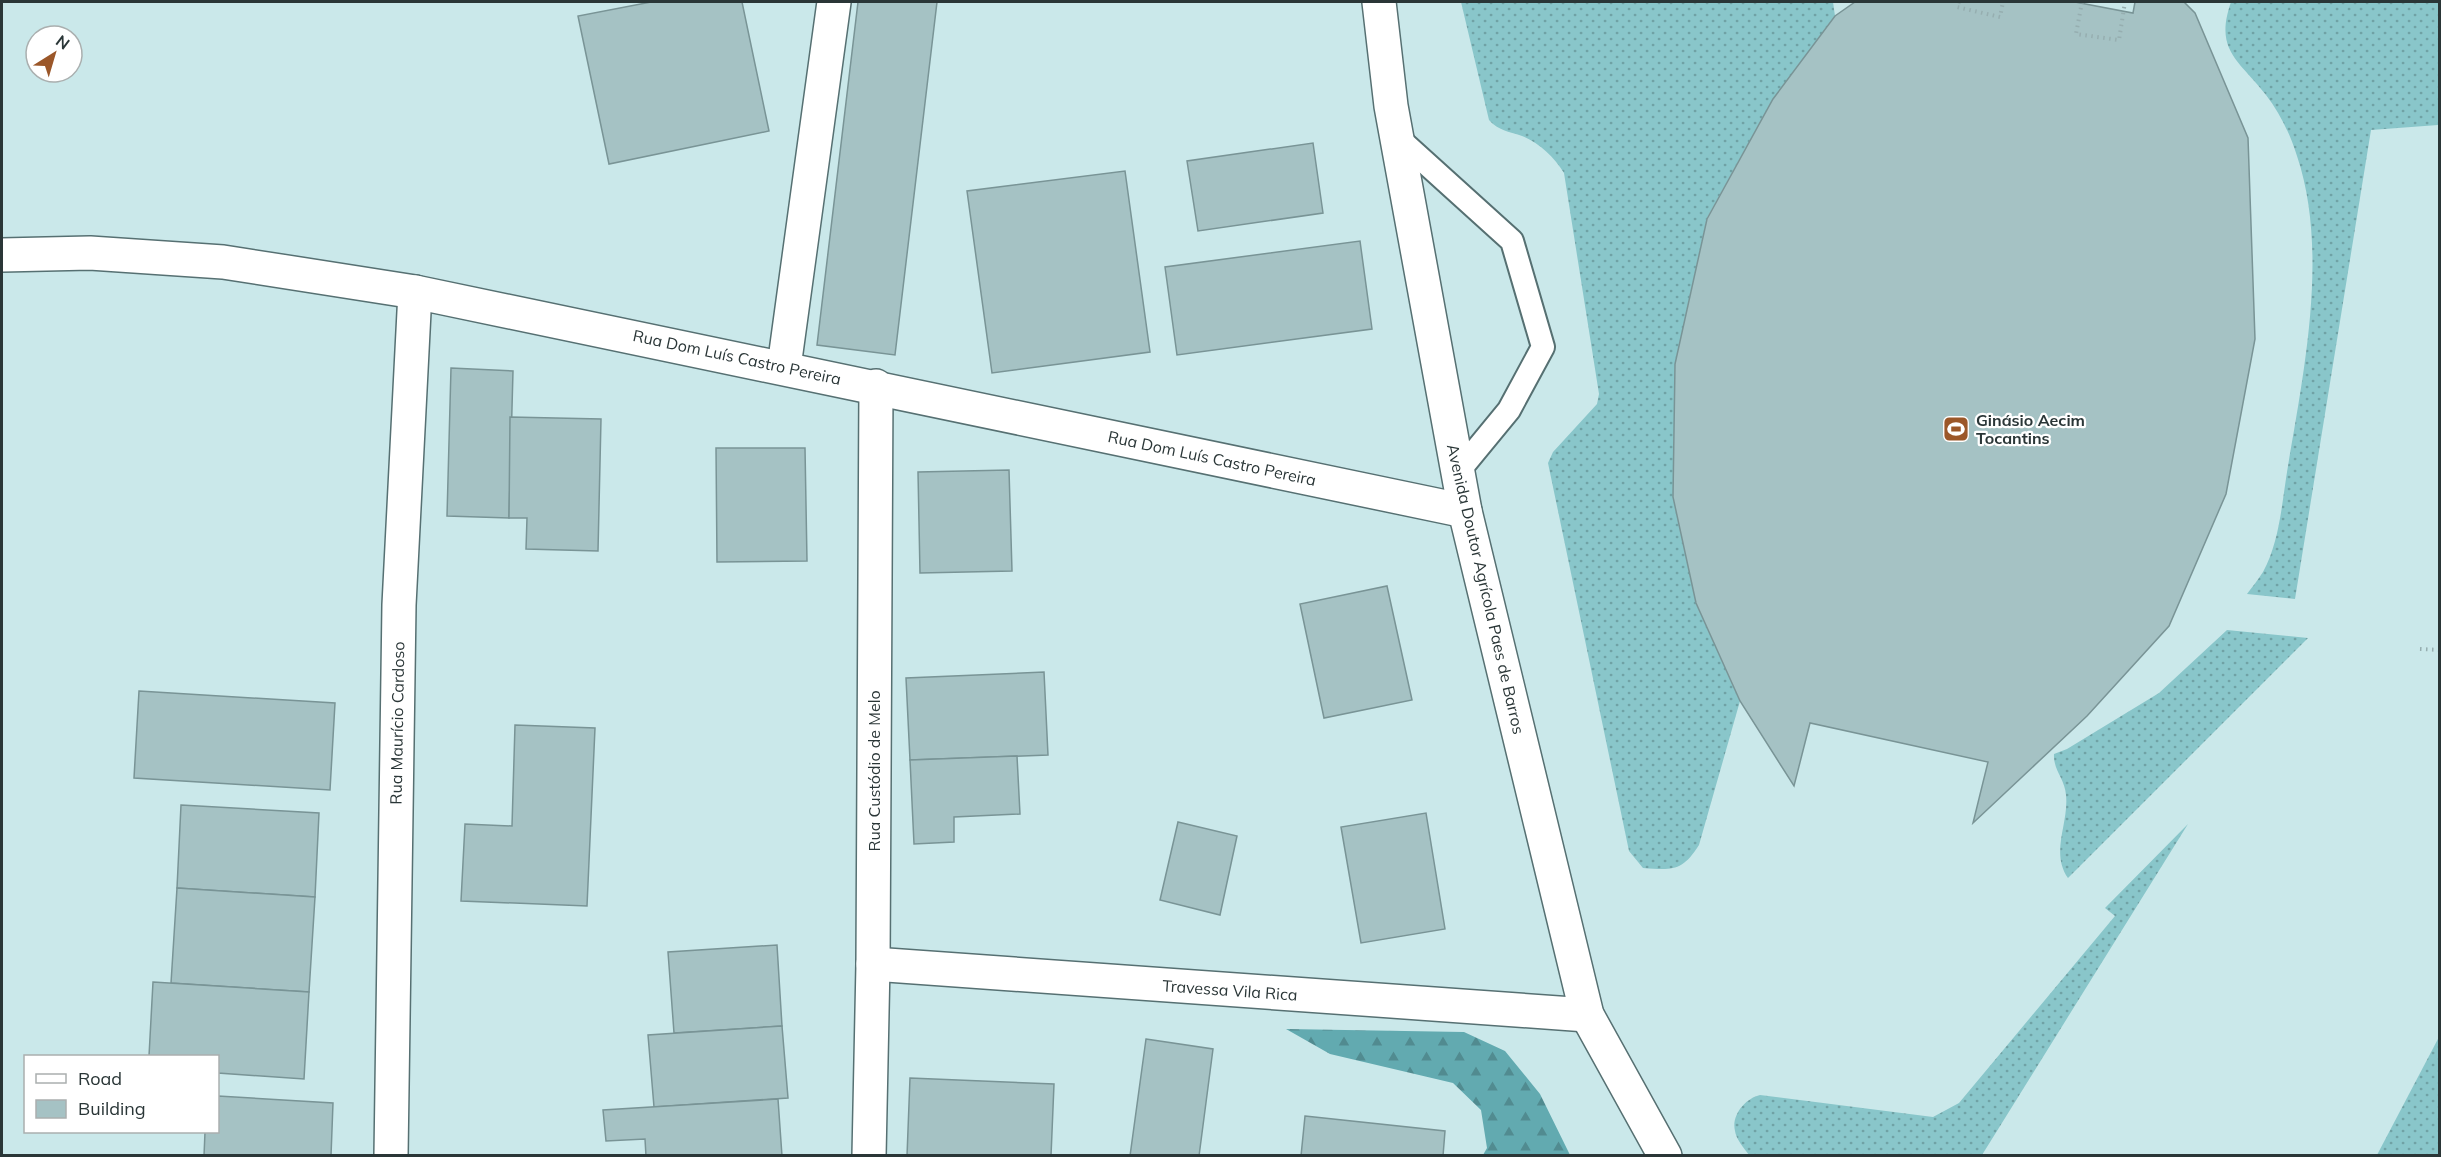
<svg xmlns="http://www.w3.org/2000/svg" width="2441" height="1157" font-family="Mulish,sans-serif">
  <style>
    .grass { fill: url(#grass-dots) }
    .forest { fill: url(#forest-firs) }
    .building { fill: #a5c2c4; stroke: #799496; stroke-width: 1.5 }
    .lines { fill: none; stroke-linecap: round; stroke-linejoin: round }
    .lane-casing { stroke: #567072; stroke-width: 26 }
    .street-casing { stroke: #567072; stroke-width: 36 }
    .secondary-casing { stroke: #567072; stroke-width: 36 }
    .path { stroke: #96aeb0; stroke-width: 4; stroke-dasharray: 1.5 4.5; stroke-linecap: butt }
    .lane { stroke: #fff; stroke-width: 22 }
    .street { stroke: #fff; stroke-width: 33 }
    .secondary { stroke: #fff; stroke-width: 33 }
    .labels { text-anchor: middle; stroke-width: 4.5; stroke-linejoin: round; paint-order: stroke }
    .street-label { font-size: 16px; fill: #2a3637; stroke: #fff }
    .poi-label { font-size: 16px; font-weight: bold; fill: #2a3637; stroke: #fff; text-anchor: start }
  </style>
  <defs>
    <pattern id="grass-dots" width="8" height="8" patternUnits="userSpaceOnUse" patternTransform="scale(1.5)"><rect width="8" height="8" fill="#89c6ca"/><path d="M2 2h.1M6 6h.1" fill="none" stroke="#70a2a5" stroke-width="1.8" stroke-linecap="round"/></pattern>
    <pattern id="forest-firs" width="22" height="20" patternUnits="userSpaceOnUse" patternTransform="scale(1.5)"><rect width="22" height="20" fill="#62aab0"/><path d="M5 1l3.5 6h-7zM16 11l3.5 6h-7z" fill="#518b90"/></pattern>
  </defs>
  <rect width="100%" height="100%" fill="#cae8ea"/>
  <g class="grass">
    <path d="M1461,2H1833L1835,16L1773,99L1707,218L1675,364L1673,497L1696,603L1740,701L1699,845C1682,872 1672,870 1643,868L1629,851L1548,463L1553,452L1597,404L1599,394L1564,173C1554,157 1539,143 1522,136C1508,131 1499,131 1489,120Z"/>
    <path d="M2231,2H2438V125L2371,130L2295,599L2247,594C2252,587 2258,580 2263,572C2280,541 2282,501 2288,466C2304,370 2329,251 2297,156C2290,134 2280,113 2266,95C2239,60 2214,51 2231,2Z"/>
    <path d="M2227,630L2308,638L2068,878C2050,852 2069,824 2066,795C2065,779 2053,770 2054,754L2067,749L2159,693Z"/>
    <path d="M2188,824L1982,1155H1749C1744,1148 1736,1139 1735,1131C1731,1115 1746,1098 1760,1095L1933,1117L1959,1103L2115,916L2105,908Z"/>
    <polygon points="2439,1037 2439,1155 2377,1155"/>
  </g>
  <polygon class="forest" points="1286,1029 1464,1032 1505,1051 1540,1094 1570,1155 1483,1155 1487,1148 1481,1110 1453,1083 1330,1054"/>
  <g class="building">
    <polygon points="651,2 742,2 769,131 609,164 578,16"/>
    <polygon points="858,2 937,2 895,355 817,345"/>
    <polygon points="1855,2 2075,2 2133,13 2135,2 2184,2 2195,13 2248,138 2255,339 2226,494 2169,626 2087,716 1973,823 1988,762 1810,723 1794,786 1740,701 1696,603 1673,497 1675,364 1707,219 1773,99 1835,16"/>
    <polygon points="1313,143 1323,213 1198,231 1187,161"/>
    <polygon points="1125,171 1150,352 992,373 967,191"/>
    <polygon points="1360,241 1372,329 1177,355 1165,267"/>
    <polygon points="451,368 513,371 509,518 447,516"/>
    <polygon points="510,417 601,419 598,551 526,549 527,518 509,518"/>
    <polygon points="716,448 805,448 807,561 717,562"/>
    <polygon points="1009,470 1012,571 920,573 918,472"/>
    <polygon points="1387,586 1412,700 1324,718 1300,604"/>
    <polygon points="1044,672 1048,755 910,760 906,678"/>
    <polygon points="139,691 335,703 330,790 134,778"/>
    <polygon points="515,725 595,728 587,906 461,901 465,824 512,826"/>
    <polygon points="1017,756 1020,814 954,817 954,842 914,844 910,760"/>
    <polygon points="181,805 319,813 315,897 177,888"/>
    <polygon points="1426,813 1445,929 1361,943 1341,827"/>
    <polygon points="1178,822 1237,836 1220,915 1160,900"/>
    <polygon points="177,888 315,897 309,992 171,983"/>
    <polygon points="777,945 782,1026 674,1033 668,952"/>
    <polygon points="153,982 309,992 304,1079 218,1073 218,1056 149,1056"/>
    <polygon points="782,1026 788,1098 654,1107 648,1035"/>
    <polygon points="1146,1039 1213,1049 1199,1156 1130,1156"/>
    <polygon points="910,1078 1054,1084 1051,1156 907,1156"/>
    <polygon points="218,1096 333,1103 331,1156 204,1156 205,1132 218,1132"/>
    <polygon points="778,1099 782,1156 646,1156 645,1139 606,1141 603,1110"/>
    <polygon points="1305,1116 1445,1131 1443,1156 1301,1156"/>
  </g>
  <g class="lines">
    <defs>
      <polyline id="lane" points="1397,137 1512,241 1543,347 1509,410 1458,472"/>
      <g id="street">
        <polyline points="2,255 90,253 223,262 415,292 1465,511"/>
        <polyline points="784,367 834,2"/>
        <polyline points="873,964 1587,1015"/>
        <polyline points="391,1156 399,605 415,292"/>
        <polyline points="869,1156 873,964 876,386"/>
      </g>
      <polyline id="secondary" points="1379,2 1391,106 1465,511 1587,1015 1665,1156"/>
    </defs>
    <use href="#lane" class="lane-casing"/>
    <use href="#street" class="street-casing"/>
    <use href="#secondary" class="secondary-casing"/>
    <g class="path">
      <polyline points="1959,2 1957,7 2000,17 2003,2"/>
      <polyline points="2082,2 2076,34 2119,40 2125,2"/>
      <polyline points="2420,649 2440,650"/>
    </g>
    <use href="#lane" class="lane"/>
    <use href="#street" class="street"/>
    <use href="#secondary" class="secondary"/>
  </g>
  <defs>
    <symbol id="stadium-square" viewBox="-11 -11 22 22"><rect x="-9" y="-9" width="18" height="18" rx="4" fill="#9b5729" stroke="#fff"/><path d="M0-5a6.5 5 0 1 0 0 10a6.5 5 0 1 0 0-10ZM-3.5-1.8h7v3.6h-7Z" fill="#fff"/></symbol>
  </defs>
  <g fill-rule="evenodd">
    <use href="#stadium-square" x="1941" y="414" width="30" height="30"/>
  </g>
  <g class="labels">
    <g class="street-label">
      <text transform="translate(737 357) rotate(12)" y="6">Rua Dom Luís Castro Pereira</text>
      <text transform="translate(1212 458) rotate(12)" y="6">Rua Dom Luís Castro Pereira</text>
      <text transform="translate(1486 589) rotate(77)" y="6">Avenida Doutor Agrícola Paes de Barros</text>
      <text transform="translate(397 723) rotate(-89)" y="6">Rua Maurício Cardoso</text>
      <text transform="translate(874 771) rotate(-90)" y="6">Rua Custódio de Melo</text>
      <text transform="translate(1230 990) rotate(4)" y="6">Travessa Vila Rica</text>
    </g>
    <g class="poi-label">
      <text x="1976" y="426">Ginásio Aecim<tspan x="1976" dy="18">Tocantins</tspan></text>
    </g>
  </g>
  <rect width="2441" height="1157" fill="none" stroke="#2a3637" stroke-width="6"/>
  <rect x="24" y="1055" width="195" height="78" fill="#ffffff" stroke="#aaafaf" stroke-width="1.5"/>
  <rect x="36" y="1074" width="30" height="9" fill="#ffffff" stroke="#aaafaf" stroke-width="1.5"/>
  <text x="78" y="1085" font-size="18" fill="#2a3637">Road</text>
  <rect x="36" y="1100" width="30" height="18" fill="#a5c2c4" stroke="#aaafaf" stroke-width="1.5"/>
  <text x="78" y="1115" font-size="18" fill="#2a3637">Building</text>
  <g transform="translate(54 54) rotate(37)"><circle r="28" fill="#ffffff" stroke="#aaafaf" stroke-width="1.5"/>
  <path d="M0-4.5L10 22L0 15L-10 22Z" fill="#9b5729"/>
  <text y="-9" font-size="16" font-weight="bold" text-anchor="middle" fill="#2a3637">N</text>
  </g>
</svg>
